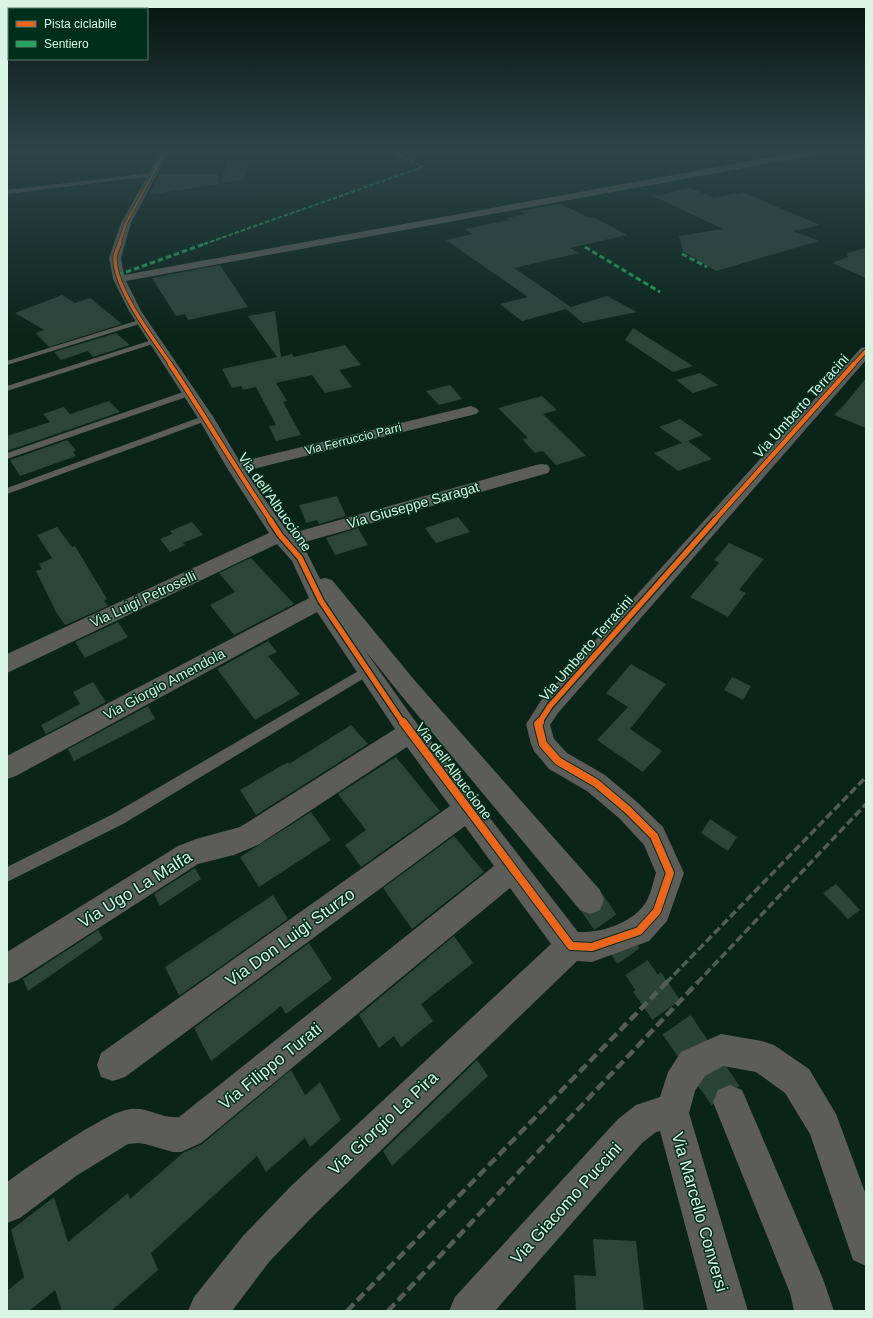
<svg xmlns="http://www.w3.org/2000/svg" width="873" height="1318" font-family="Helvetica,sans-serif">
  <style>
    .building { fill: #2c443a }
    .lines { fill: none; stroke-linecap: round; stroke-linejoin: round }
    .minor-tunnel-far1 { stroke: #294338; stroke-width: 27; stroke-dasharray: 27 14; stroke-linecap: butt }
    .minor-tunnel { stroke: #294338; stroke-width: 34; stroke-dasharray: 34 18; stroke-linecap: butt }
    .service { fill: #5c5d58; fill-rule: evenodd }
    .minor { fill: #5c5d58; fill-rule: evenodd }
    .rail-far1 { stroke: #515d56; stroke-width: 3.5; stroke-dasharray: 8 3.5; stroke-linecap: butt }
    .rail { stroke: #515d56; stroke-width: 4.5; stroke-dasharray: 10 4.5; stroke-linecap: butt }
    .quiet-far1 { stroke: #20a55d; stroke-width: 2; stroke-dasharray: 4.5 2; stroke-linecap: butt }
    .quiet { stroke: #20a55d; stroke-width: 3; stroke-dasharray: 5.5 3; stroke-linecap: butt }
    .cycleway-far4-casing { stroke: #002e1d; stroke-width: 3.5 }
    .cycleway-far3-casing { stroke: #002e1d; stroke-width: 5 }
    .cycleway-far2-casing { stroke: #002e1d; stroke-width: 6 }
    .cycleway-far1-casing { stroke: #002e1d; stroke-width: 8 }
    .cycleway-casing { stroke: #002e1d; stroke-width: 10 }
    .cycleway-far4 { stroke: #eb651d; stroke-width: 2.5 }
    .cycleway-far3 { stroke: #eb651d; stroke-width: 3.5 }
    .cycleway-far2 { stroke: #eb651d; stroke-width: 4.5 }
    .cycleway-far1 { stroke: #eb651d; stroke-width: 5.5 }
    .cycleway { stroke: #eb651d; stroke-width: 8 }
    .labels { text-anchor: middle; stroke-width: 3; stroke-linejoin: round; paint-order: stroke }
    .far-street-label { font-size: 12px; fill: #d7f4e4; stroke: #002e1d }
    .street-label { font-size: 14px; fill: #d7f4e4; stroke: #002e1d }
    .near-street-label { font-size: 17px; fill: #d7f4e4; stroke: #002e1d }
  </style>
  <rect width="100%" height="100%" fill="#0a241a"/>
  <g class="building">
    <polygon points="228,160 250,160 245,179 221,183"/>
    <polygon points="218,174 218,184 149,195 159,175"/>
    <polygon points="691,188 714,198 742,192 820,225 793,231 819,241 716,271 683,251 679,236 723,229 653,196"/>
    <polygon points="561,204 587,217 595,218 627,235 570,248 579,253 514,268 571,307 607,296 637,312 583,323 566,309 522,321 500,304 528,297 446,240 473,234 464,229 509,220 506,218 526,214 520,211"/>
    <polygon points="866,248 866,278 832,263 848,257 847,253"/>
    <polygon points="220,265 248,307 188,320 185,314 176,316 152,278"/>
    <polygon points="62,295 75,303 90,298 122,324 49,347 36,333 44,330 15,313"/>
    <polygon points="275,311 281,357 292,354 294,357 345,345 361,365 339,370 352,387 325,393 312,375 276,383 287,401 283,402 301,435 276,441 269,426 276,425 256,387 243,390 241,386 232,388 222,369 277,357 248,316"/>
    <polygon points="633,328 693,366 673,372 625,340"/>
    <polygon points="116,333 130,345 93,357 88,351 61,360 54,352"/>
    <polygon points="700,373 718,385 693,393 676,380"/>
    <polygon points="866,378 866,428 834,415 846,403"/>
    <polygon points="450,385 462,399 439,405 426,391"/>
    <polygon points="542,396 557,410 543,414 586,456 556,465 543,451 535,453 522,439 528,438 498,408"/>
    <polygon points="109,401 120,412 7,451 7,436 50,422 43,414 64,407 70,414"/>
    <polygon points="680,419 703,435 682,443 688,441 712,459 678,471 654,453 682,443 659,427"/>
    <polygon points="67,440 76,450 73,452 76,456 20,476 10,460"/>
    <polygon points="337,496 346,516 319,524 317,520 306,523 299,505"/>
    <polygon points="458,517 470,532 436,543 425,528"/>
    <polygon points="192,522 203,535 183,543 185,545 170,552 160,539 172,534 170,531"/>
    <polygon points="57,527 72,547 75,546 107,599 104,601 108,606 65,625 56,612 36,571 42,569 39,564 52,558 37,535"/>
    <polygon points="358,528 368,545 335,555 326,538"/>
    <polygon points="729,543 764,559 739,590 746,593 728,617 690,597 719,563 714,560"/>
    <polygon points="251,558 294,604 234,635 210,605 235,592 219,573"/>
    <polygon points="118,622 128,637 85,658 75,642"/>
    <polygon points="268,641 277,652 268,656 300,694 255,720 217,669"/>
    <polygon points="631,664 666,684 630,729 662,751 643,772 597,740 628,707 606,693"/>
    <polygon points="732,677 751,686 743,700 724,690"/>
    <polygon points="93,682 106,702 46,734 41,725 80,704 73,692"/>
    <polygon points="148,706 155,719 74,761 68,749"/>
    <polygon points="351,725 368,744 256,815 240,790 288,762 289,764"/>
    <polygon points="396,757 440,811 361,867 345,845 366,830 338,794"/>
    <polygon points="311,812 331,840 259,887 240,857"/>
    <polygon points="710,819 737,837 728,851 701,833"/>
    <polygon points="454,836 484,872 412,929 383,888"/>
    <polygon points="195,868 201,879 160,906 154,894"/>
    <polygon points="836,884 860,910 848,919 823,893"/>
    <polygon points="273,895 288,919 179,996 165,967"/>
    <polygon points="98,930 103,939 28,991 23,979"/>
    <polygon points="454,936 473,963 421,1004 433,1021 401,1047 394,1036 379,1048 359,1015"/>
    <polygon points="309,943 332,979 286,1014 281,1006 211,1061 194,1028"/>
    <polygon points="477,1060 488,1076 392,1166 383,1151"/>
    <polygon points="291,1070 305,1095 320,1082 341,1120 310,1147 305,1138 266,1172 257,1156 151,1253 158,1270 111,1311 62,1311 55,1290 29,1311 7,1311 7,1291 24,1277 11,1230 54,1197 68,1242 128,1193 130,1199 183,1153 202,1144"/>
    <polygon points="593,1239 636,1241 644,1311 576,1311 574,1275 596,1276"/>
  </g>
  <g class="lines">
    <polyline class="minor-tunnel-far1" points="590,900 647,983"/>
    <polyline class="minor-tunnel" points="647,982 730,1102"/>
    <g class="service">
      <polygon points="152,173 154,174 154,176 7,194 7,190"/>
      <polygon points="139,320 145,320 146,322 7,365 7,361"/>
      <polygon points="152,340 155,340 159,342 7,391 7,386"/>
      <polygon points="186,391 192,391 193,393 192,395 7,459 7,453"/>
      <polygon points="206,415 210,418 209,420 7,494 7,488"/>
      <polygon points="367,666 371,668 373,671 371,674 123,824 7,882 7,867 113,814"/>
    </g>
    <g class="minor">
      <path d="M162,150H170L131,223L121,258L124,275L810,150H830L826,153L126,281L141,311L214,418L240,462L471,406L476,408L479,411L476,414L245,471L289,534L536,465L542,464L548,465L550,469L548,473L298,544L307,553L320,579L325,578L332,580L416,682L600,890L604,900L600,910L590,914L580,910L400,694L364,649L418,725L578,932C602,933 633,923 646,902C651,894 653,882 656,873L644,845L619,818L587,791L549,769L534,751L531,744L526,724L542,699L861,348L866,347V360L558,713L550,725L554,739L567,753L605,775L637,802L663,827L684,873L667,921L649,941L592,962L577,961L317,1212L269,1262L232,1311H188L194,1297L243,1236L291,1186L551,944L510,888L201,1143L181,1152H173L145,1144L138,1143L128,1144L76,1176L20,1218L7,1223V1182C33,1163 59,1146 86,1129C100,1122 115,1111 131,1109C148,1107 162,1119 179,1117L494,866L465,826L125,1077L113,1081L101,1077L97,1065L101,1053L450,806L407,747L258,845L234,855L198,864L18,980L7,984V952L178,846L196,839L240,827L395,729L317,612L16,776L7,779V756L309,598L292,561L277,544L7,673V654L269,533L227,468L198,418L129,311L113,279L109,258L121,223Z"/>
      <polygon points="721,1034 762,1041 774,1045 809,1069 836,1114 866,1195 866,1266 853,1260 810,1134 785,1093 756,1072 723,1066 705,1076 695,1091 689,1113 748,1311 708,1311 660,1131 656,1132 642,1143 495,1311 449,1311 455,1297 618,1119 636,1105 660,1097 668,1072 681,1052"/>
      <polygon points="730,1085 742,1090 823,1279 834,1311 794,1311 790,1293 713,1102 718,1090"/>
    </g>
    <g class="rail-far1">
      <polyline points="666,983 866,777"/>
      <polyline points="697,983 866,804"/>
    </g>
    <g class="rail">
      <polyline points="347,1311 667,982"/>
      <polyline points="388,1311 698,982"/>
    </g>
    <polyline class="quiet-far1" points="204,244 420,168 422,166 396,155 398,152 404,150"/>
    <g class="quiet">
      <polyline points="585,247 660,292"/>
      <polyline points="682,254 707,267"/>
      <polyline points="118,275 207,243"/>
    </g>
    <defs>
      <polyline id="cycleway-far4" points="119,244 126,223 166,150"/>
      <g id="cycleway-far3">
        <path d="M120,243C118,248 115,254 115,258C114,288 154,340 171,365"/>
        <polyline points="853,365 866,351"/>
      </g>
      <g id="cycleway-far2">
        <path d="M170,364C205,416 236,470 271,521"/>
        <polyline points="714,521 854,364"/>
      </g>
      <g id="cycleway-far1">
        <polyline points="270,520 280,535 300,558 321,601 403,723"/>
        <polyline points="539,723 550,706 715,520"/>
      </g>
      <polyline id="cycleway" points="403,722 571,946 592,947 639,931 657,911 670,873 654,836 628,810 596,783 558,761 543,744 538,724 540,722"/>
    </defs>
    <use href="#cycleway-far4" class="cycleway-far4-casing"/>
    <use href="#cycleway-far3" class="cycleway-far3-casing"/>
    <use href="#cycleway-far2" class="cycleway-far2-casing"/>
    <use href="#cycleway-far1" class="cycleway-far1-casing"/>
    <use href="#cycleway" class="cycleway-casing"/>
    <use href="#cycleway-far4" class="cycleway-far4"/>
    <use href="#cycleway-far3" class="cycleway-far3"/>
    <use href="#cycleway-far2" class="cycleway-far2"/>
    <use href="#cycleway-far1" class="cycleway-far1"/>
    <use href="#cycleway" class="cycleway"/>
  </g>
  <linearGradient id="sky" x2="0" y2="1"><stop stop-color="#06140e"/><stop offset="0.45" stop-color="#2d4549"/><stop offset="1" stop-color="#2d4549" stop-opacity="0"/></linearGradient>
  <rect width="873" height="335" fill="url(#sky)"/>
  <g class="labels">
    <g class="far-street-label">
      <text transform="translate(353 439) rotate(-14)" y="4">Via Ferruccio Parri</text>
    </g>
    <g class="street-label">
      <text transform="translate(801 406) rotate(-48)" y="5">Via Umberto Terracini</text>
      <text transform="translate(275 502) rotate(55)" y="5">Via dell'Albuccione</text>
      <text transform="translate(413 505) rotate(-16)" y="5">Via Giuseppe Saragat</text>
      <text transform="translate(143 599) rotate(-25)" y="5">Via Luigi Petroselli</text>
      <text transform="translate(586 648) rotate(-49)" y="5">Via Umberto Terracini</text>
      <text transform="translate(164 684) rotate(-28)" y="5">Via Giorgio Amendola</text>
      <text transform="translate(454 771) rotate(53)" y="5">Via dell'Albuccione</text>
    </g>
    <g class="near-street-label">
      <text transform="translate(135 889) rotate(-32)" y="6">Via Ugo La Malfa</text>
      <text transform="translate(290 937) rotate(-36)" y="6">Via Don Luigi Sturzo</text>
      <text transform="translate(270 1066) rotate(-39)" y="6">Via Filippo Turati</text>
      <text transform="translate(383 1123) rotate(-43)" y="6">Via Giorgio La Pira</text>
      <text transform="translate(566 1203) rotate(-48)" y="6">Via Giacomo Puccini</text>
      <text transform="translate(700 1212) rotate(74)" y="6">Via Marcello Conversi</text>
    </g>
  </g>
  <rect width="873" height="1318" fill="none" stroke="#d7f4e4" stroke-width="16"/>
  <rect x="8" y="8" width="140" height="52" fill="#002e1d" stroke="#567d6d"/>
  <rect x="16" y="21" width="20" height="6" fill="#eb651d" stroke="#567d6d"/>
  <text x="44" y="28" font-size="12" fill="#d7f4e4">Pista ciclabile</text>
  <rect x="16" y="41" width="20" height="6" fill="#20a55d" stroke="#567d6d"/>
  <text x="44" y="48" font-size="12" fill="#d7f4e4">Sentiero</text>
</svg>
